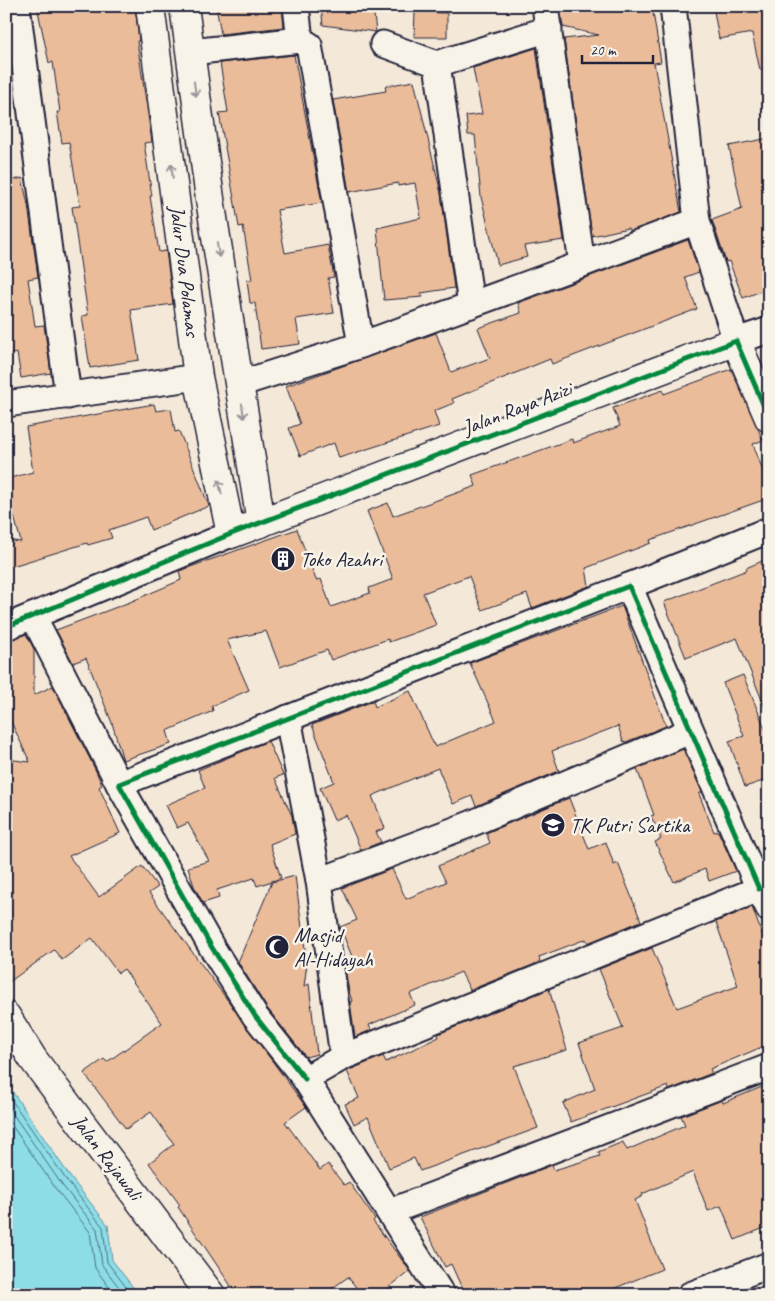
<svg xmlns="http://www.w3.org/2000/svg" width="775" height="1301" font-family="Caveat,sans-serif">
  <style>
    .water { fill: #8cdde6; stroke: #6292a2 }
    .lines { fill: none; stroke-linecap: round; stroke-linejoin: round }
    .shore { stroke: #4c6d7f; stroke-width: 1 }
    .building { fill: #eabc9a; stroke: #22223b }
    .street-casing { stroke: #22223b; stroke-width: 29 }
    .secondary-casing { stroke: #22223b; stroke-width: 31 }
    .street { stroke: #f7f3e8; stroke-width: 25 }
    .secondary { stroke: #f7f3e8; stroke-width: 28 }
    .cycleway-casing { stroke: #f7f3e8; stroke-width: 8 }
    .cycleway { stroke: #00873e; stroke-width: 5 }
    .oneway { stroke: #97959a }
    .labels { text-anchor: middle; stroke-width: 5; stroke-linejoin: round; paint-order: stroke }
    .street-label { font-size: 21px; fill: #22223b; stroke: #f7f3e8 }
    .poi-label { font-size: 21px; fill: #22223b; stroke: #f7f3e8; text-anchor: start }
  </style>
  <rect width="100%" height="100%" fill="#f4e8d8"/>
  <filter id="ink" filterUnits="userSpaceOnUse"><feTurbulence type="fractalNoise" baseFrequency=".02" numOctaves="2"/><feDisplacementMap in="SourceGraphic" scale="10" xChannelSelector="R" yChannelSelector="G"/><feConvolveMatrix kernelMatrix="1 2 1 2 8 2 1 2 1" color-interpolation-filters="sRGB"/></filter>
  <g filter="url(#ink)">
    <polygon class="water" points="6,1082 71,1178 108,1225 112,1260 139,1295 6,1295"/>
    <g class="lines">
      <g class="shore">
        <polyline points="6,1092 67,1181 103,1227 107,1262 132,1295"/>
        <polyline points="6,1104 62,1185 97,1229 102,1265 125,1295"/>
        <polyline points="6,1117 56,1189 90,1232 95,1268 115,1295"/>
      </g>
    </g>
    <g class="building">
      <polygon points="37,6 135,6 139,41 137,41 152,142 144,143 152,196 150,196 159,252 166,251 173,304 131,310 139,360 90,368 82,316 88,315 72,207 80,206 69,142 62,143 57,112 60,112 53,62 49,63"/>
      <polygon points="216,6 282,6 284,27 221,34"/>
      <polygon points="321,6 373,6 376,32 323,25"/>
      <polygon points="560,6 652,6 661,62 654,63 681,212 633,230 629,230 628,228 592,236 564,39 599,35 563,27"/>
      <polygon points="713,6 769,6 769,69 760,70 752,33 719,39"/>
      <polygon points="415,12 447,13 447,37 414,37"/>
      <polygon points="536,48 564,240 524,246 527,257 498,265 481,197 475,135 468,135 466,116 482,114 473,68"/>
      <polygon points="294,55 322,203 277,210 285,253 328,245 334,277 328,278 334,313 296,319 300,344 261,349 255,303 250,303 247,280 252,280 243,226 239,227 219,113 228,112 220,63"/>
      <polygon points="414,81 441,193 454,288 421,293 423,297 384,300 377,228 421,218 415,183 398,186 398,183 349,192 333,100 386,91 385,86"/>
      <polygon points="769,138 769,180 762,181 769,199 769,288 743,298 729,261 726,262 712,220 742,209 729,146"/>
      <polygon points="22,178 28,205 38,277 28,279 35,326 44,325 51,373 21,378 17,353 6,355 6,182"/>
      <polygon points="688,240 699,272 685,277 697,309 552,364 550,359 452,399 454,403 434,411 439,426 339,458 334,443 300,456 289,428 300,424 286,386 436,333 451,372 490,358 478,328 521,313 518,303"/>
      <polygon points="731,369 763,440 753,444 769,487 769,498 650,540 651,543 586,568 589,586 532,608 527,594 482,610 469,576 423,593 436,625 389,642 388,639 331,660 327,650 280,667 266,631 227,640 249,690 212,706 213,711 167,731 171,744 123,760 112,723 86,658 73,663 56,630 130,602 181,580 179,571 297,529 316,580 321,579 331,607 370,593 369,588 393,579 367,511 388,503 393,516 476,486 472,475 572,439 573,443 620,426 613,408 663,390 664,394"/>
      <polygon points="154,404 156,411 171,409 175,432 179,431 209,506 151,530 146,517 109,530 112,538 88,545 87,543 6,568 6,540 21,542 6,487 6,479 33,472 26,427"/>
      <polygon points="769,558 769,715 768,715 737,638 686,658 664,602 747,570 746,568"/>
      <polygon points="622,606 666,726 626,742 623,741 618,726 552,751 559,771 476,806 472,796 453,804 438,768 372,796 385,828 376,832 381,842 361,850 346,815 334,820 320,788 334,782 312,725 373,701 375,707 410,691 435,747 496,721 470,663"/>
      <polygon points="26,634 34,649 34,695 53,686 95,769 102,785 99,787 120,833 69,856 99,897 142,866 158,887 149,893 306,1107 285,1122 320,1170 328,1164 344,1185 349,1182 375,1219 373,1221 410,1271 379,1295 362,1295 348,1277 323,1295 237,1295 178,1207 180,1205 149,1163 174,1144 151,1112 126,1129 84,1073 104,1059 107,1062 162,1023 124,969 118,973 92,938 62,960 54,950 6,984 6,819 11,783 6,782 6,759 30,762 6,711 6,641"/>
      <polygon points="743,675 769,738 769,779 745,787 729,741 744,736 723,683"/>
      <polygon points="268,741 283,775 275,778 292,816 295,834 270,844 281,878 257,886 254,878 217,890 219,898 203,903 194,886 188,867 209,861 188,823 177,828 166,805 205,788 198,770"/>
      <polygon points="683,749 702,792 699,794 714,832 718,831 736,871 709,881 705,869 674,882 655,842 661,839 651,816 654,815 637,769"/>
      <polygon points="569,798 589,849 606,842 614,865 618,863 641,921 588,943 586,939 539,957 540,962 470,990 461,972 410,994 415,1005 369,1025 371,1030 355,1037 350,1002 352,1001 349,992 345,968 355,964 340,927 357,920 342,888 392,869 406,899 446,882 438,866 490,843 486,833"/>
      <polygon points="295,876 307,964 304,986 309,984 317,1054 306,1057 267,1008 238,962 272,882"/>
      <polygon points="752,907 769,953 769,1044 710,1069 712,1073 669,1090 668,1086 571,1122 563,1103 595,1089 579,1043 623,1028 599,969 652,948 677,1008 738,986 716,922"/>
      <polygon points="549,989 567,1050 514,1066 538,1128 420,1171 414,1158 389,1168 368,1117 354,1124 345,1104 359,1098 347,1071 383,1056 386,1062 439,1037 438,1034"/>
      <polygon points="769,1084 769,1226 735,1240 721,1206 708,1211 693,1172 642,1194 643,1196 635,1200 662,1269 598,1295 465,1295 451,1264 445,1267 420,1217 552,1165 554,1170 600,1156 598,1152 623,1142 627,1150 685,1125 681,1116 722,1100 723,1103"/>
    </g>
    <g class="lines">
      <defs>
        <g id="street">
          <polyline points="17,6 68,396"/>
          <polyline points="296,6 300,40"/>
          <polyline points="545,6 582,264 697,221"/>
          <polyline points="673,6 697,221 736,341 769,330"/>
          <polyline points="383,44 437,64 549,29"/>
          <polyline points="191,52 300,40 309,45 361,345"/>
          <polyline points="437,64 471,305"/>
          <polyline points="239,384 361,345 582,264"/>
          <polyline points="6,404 198,377"/>
          <polyline points="629,586 769,530"/>
          <polyline points="33,616 119,784"/>
          <polyline points="6,627 231,534"/>
          <polyline points="288,718 319,881 343,1057"/>
          <polyline points="319,881 468,825 690,731"/>
          <polyline points="305,1079 255,1016 211,946 119,784 629,586 759,889"/>
          <polyline points="389,1212 305,1079 343,1057 759,889 769,909"/>
          <polyline points="442,1295 389,1212 769,1067"/>
          <polyline points="690,1295 769,1265"/>
        </g>
        <g id="secondary">
          <polyline points="150,6 198,377 231,534 736,341 769,418"/>
          <polyline points="184,6 210,199 261,523"/>
          <polyline points="6,1016 33,1059 211,1295"/>
        </g>
      </defs>
      <use href="#street" class="street-casing"/>
      <use href="#secondary" class="secondary-casing"/>
      <use href="#street" class="street"/>
      <use href="#secondary" class="secondary"/>
      <defs>
        <g id="cycleway">
          <polyline points="6,627 231,534 736,341 769,418"/>
          <polyline points="305,1079 255,1016 211,946 119,784 629,586 759,889"/>
        </g>
      </defs>
      <use href="#cycleway" class="cycleway-casing"/>
      <use href="#cycleway" class="cycleway"/>
    </g>
    <defs><path id="oneway-shaft" d="M-6 0H5M1.5-3L5.5 0L1.5 3" fill="none" stroke-width="1.6" stroke-linecap="round" stroke-linejoin="round" transform="scale(1.25)"/></defs>
    <g class="oneway">
      <use href="#oneway-shaft" transform="translate(195 89) rotate(82)"/>
      <use href="#oneway-shaft" transform="translate(172 171) rotate(-97)"/>
      <use href="#oneway-shaft" transform="translate(218 250) rotate(81)"/>
      <use href="#oneway-shaft" transform="translate(243 411) rotate(81)"/>
      <use href="#oneway-shaft" transform="translate(220 487) rotate(-103)"/>
    </g>
  </g>
  <defs>
    <symbol id="building-disc" viewBox="-11 -11 22 22"><circle r="9.5" fill="#22223b" stroke="#f7f3e8"/><path d="M-4-6H4V6H1V3H-1V6H-4ZM-2.5-4.3h1.7v1.8h-1.7ZM.8-4.3h1.7v1.8H.8ZM-2.5-1h1.7V.8h-1.7ZM.8-1h1.7V.8H.8Z" fill="#fff"/></symbol>
    <symbol id="school-disc" viewBox="-11 -11 22 22"><circle r="9.5" fill="#22223b" stroke="#f7f3e8"/><path d="M0-5L7-2L0 1L-7-2ZM-4 1L0 2.5L4 1V4Q0 6-4 4Z" fill="#fff"/></symbol>
    <symbol id="mosque-disc" viewBox="-11 -11 22 22"><circle r="9.5" fill="#22223b" stroke="#f7f3e8"/><path d="M3.5-4.9A6 6 0 1 0 3.5 4.9A5 5 0 1 1 3.5-4.9Z" fill="#fff"/></symbol>
  </defs>
  <g fill-rule="evenodd">
    <use href="#building-disc" x="269" y="545" width="28" height="28"/>
    <use href="#school-disc" x="539" y="811" width="28" height="28"/>
    <use href="#mosque-disc" x="263" y="933" width="28" height="28"/>
  </g>
  <g class="labels">
    <g class="street-label">
      <text transform="translate(185 271) rotate(83)" y="7">Jalur Dua Polamas</text>
      <text transform="translate(517 408) rotate(-21)" y="7">Jalan Raya Azizi</text>
      <text transform="translate(107 1157) rotate(53)" y="7">Jalan Rajawali</text>
    </g>
    <g class="poi-label">
      <text x="300" y="566">Toko Azahri</text>
      <text x="570" y="832">TK Putri Sartika</text>
      <text x="294" y="942">Masjid<tspan x="294" dy="24">Al-Hidayah</tspan></text>
    </g>
  </g>
  <rect width="775" height="1301" fill="none" stroke="#f7f3e8" stroke-width="25"/>
  <rect x="12" y="12" width="750" height="1276" fill="none" stroke="#22223b" stroke-width="2" filter="url(#ink)"/>
  <path d="M582 55v8h71v-8" fill="none" stroke="#22223b" stroke-width="2.5"/>
  <text x="590" y="55" font-size="15" fill="#22223b" stroke="#f7f3e8" stroke-width="4" paint-order="stroke">20 m</text>
</svg>
